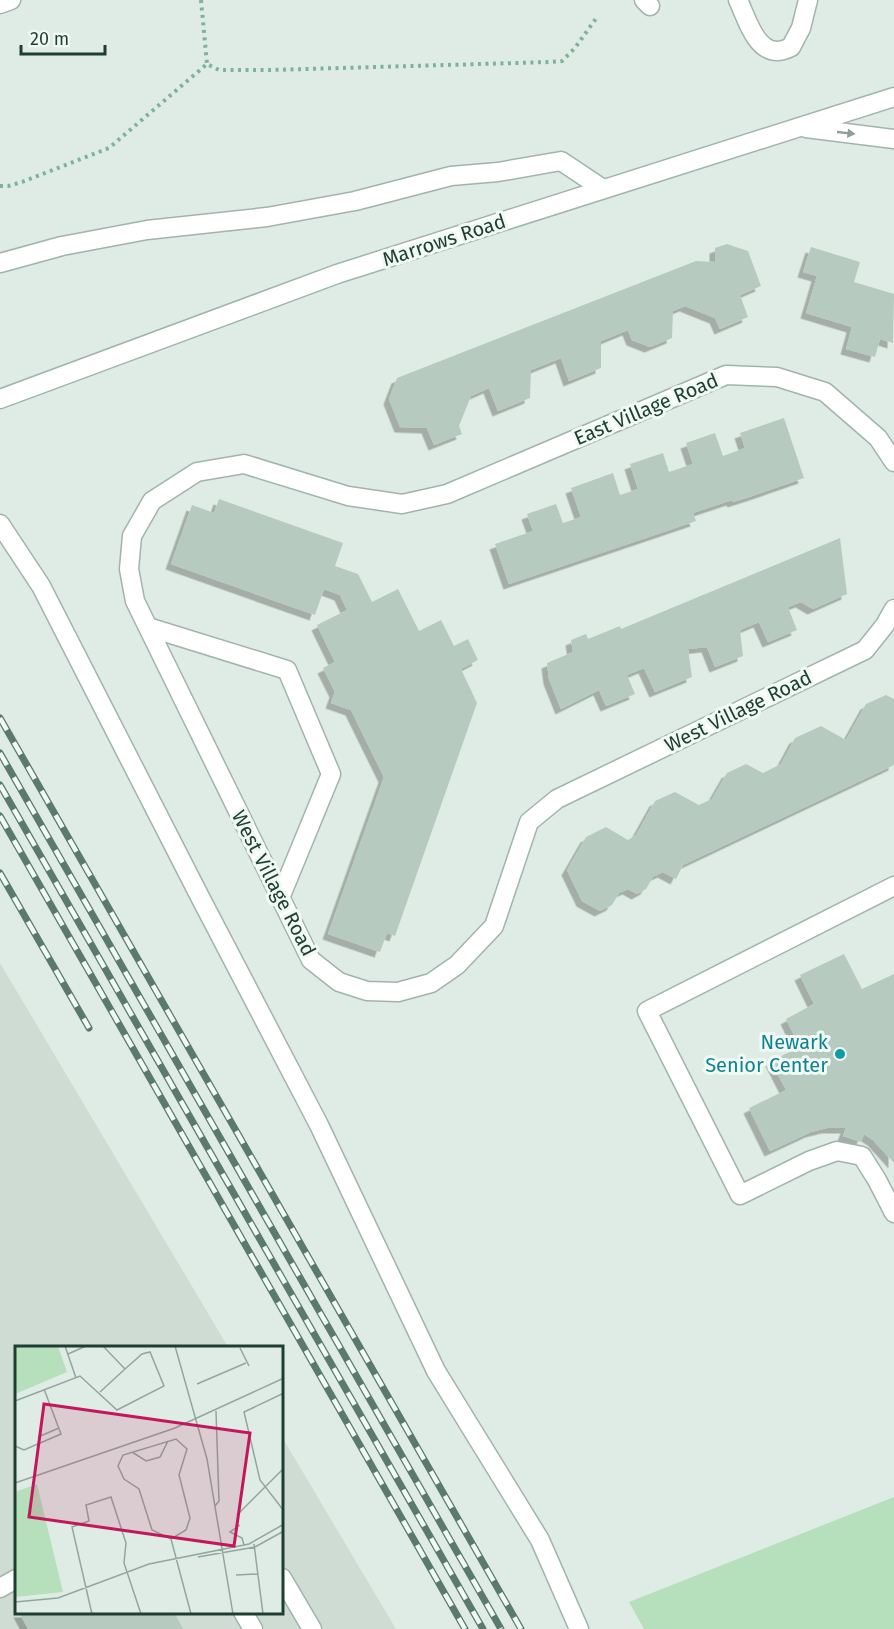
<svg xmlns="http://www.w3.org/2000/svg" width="894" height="1629" font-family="'Fira Sans',sans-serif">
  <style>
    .built { fill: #cedcd4 }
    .green { fill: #b6e0bb }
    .building { fill: #b7cac0; filter: url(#shadow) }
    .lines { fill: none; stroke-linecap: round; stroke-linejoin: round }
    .minor-casing { stroke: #a1b4ac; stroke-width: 21 }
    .path { stroke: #7cb49b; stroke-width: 4; stroke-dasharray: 3 4.5; stroke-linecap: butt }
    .minor { stroke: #fff; stroke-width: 18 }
    .rail-casing { stroke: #597a6d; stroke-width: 7 }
    .rail { stroke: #f0f9f3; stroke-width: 4.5; stroke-dasharray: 14; stroke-linecap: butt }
    .oneway { fill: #8e9e98 }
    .culture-dot { fill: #0f9aa8; stroke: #f0f9f3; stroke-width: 2 }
    .labels { text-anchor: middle; stroke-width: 6; stroke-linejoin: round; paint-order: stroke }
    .street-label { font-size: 20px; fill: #1e3e32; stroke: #f0f9f3 }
    .culture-label { font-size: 20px; fill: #0d838f; stroke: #f0f9f3; text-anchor: end }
    .inset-road { fill: none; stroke: #92a69d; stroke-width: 1.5 }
    .view { fill: #c2185b; fill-opacity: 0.15; stroke: #c2185b; stroke-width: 3 }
    .inset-edge { fill: none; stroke: #1e3e32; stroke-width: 3 }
  </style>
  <defs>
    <filter id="shadow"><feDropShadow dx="-5.5" dy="5.5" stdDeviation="0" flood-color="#0004"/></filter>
  </defs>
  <rect width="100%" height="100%" fill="#dfece5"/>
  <polygon class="built" points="0,963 228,1347 16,1347 16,1612 282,1612 282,1437 396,1629 0,1629"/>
  <polygon class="green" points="894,1497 894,1629 644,1629 629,1602"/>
  <g class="building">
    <polygon points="727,244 748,251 761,286 740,295 748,317 720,329 715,318 685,306 673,311 672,338 650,347 632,340 628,330 601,341 601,368 569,381 561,358 531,370 530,398 498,411 489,388 471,396 459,426 462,434 434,445 427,428 400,427 389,399 397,378 696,261 715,262 715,248"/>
    <polygon points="811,247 860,262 854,282 894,294 893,343 880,339 875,357 846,349 852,327 806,313 817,276 803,272"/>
    <polygon points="784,418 804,478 752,496 733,502 732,500 693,513 696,521 509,584 495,544 533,531 527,514 556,504 563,523 581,517 571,488 613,473 620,495 638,489 630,464 663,453 669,472 693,464 686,443 715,433 723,456 745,448 740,433"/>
    <polygon points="219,499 343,543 335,566 358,574 372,602 398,589 419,631 441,620 454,646 468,639 478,660 461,669 477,703 395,936 387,933 380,952 328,934 384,777 351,710 331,703 335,692 323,668 335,662 317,625 347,610 340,595 324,589 315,615 171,564 192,505 214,513"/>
    <polygon points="840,538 847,594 813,609 801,602 788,607 797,630 768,642 759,622 740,630 743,656 715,667 707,647 688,649 692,677 655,692 644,668 627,675 635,694 606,706 599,690 561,709 549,679 547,663 573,652 571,640 586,634 588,639 620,626 621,629"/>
    <polygon points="886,695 894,699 894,765 683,865 676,879 663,872 653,877 646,889 637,894 628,889 619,893 612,905 600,911 582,901 567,870 586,837 606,827 628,840 636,835 655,801 675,792 699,805 712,799 727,773 746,764 763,773 781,764 795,738 821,726 846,740 866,704"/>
    <polygon points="844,954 862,989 894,974 894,1163 873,1140 864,1134 861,1142 843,1136 846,1128 827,1128 811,1132 770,1151 749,1108 786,1090 771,1061 800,1047 786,1019 814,1004 800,975"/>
    <polygon points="19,1612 174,1612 183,1629 28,1629"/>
  </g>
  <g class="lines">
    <defs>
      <g id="minor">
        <polyline points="644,0 650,6"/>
        <path d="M738,0C746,16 755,51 777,51C781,51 787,49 791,47L801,28L808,0"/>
        <polyline points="0,4 11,0"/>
        <polyline points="806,128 894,139"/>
        <polyline points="0,263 62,246 147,230 267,217 355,201 451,176 498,172 561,161 603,189"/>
        <polyline points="0,399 337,274 894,97"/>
        <polyline points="894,462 878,438 825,392 777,377 726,375 447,494 402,504 348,496 244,464 197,472 152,501 132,536 129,569 135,601 311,960 339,982 367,991 398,992 431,983 457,965 494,926 529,822 557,799 865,650 885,625 894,609"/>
        <polyline points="0,524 41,586 200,897 319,1125 436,1371 540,1540 579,1629"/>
        <polyline points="148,627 287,670 331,774 280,898"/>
        <polyline points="894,886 647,1011 740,1195 809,1161 837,1151 862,1156 877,1180 894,1213"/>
        <polyline points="282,1578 312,1629"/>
        <polyline points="0,1588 16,1579"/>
        <polyline points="243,1612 253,1629"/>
      </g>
    </defs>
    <use href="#minor" class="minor-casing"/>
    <g class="path">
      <polyline points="201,0 207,64"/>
      <polyline points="0,186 8,186 22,182 109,148 207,64 219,70 271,70 551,62 562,61 575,48 597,17"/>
    </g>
    <use href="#minor" class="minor"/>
    <defs>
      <g id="rail">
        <polyline points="0,718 521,1629"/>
        <polyline points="0,753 501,1629"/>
        <polyline points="0,785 483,1629"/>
        <polyline points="0,816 465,1629"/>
        <polyline points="0,873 89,1028"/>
      </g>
    </defs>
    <use href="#rail" class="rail-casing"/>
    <use href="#rail" class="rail"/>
  </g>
  <defs><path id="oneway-solid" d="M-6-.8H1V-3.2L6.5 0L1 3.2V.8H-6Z" transform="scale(1.5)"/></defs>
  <use class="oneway" href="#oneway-solid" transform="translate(846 133) rotate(6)"/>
  <circle class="culture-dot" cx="840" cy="1054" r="6"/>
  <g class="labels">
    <g class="street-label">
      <text transform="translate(444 240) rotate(-18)" y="7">Marrows Road</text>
      <text transform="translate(646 409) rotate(-23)" y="7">East Village Road</text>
      <text transform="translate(738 711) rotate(-26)" y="7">West Village Road</text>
      <text transform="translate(274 883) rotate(63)" y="7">West Village Road</text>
    </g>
    <g class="culture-label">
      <text x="828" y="1049">Newark<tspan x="828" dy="23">Senior Center</tspan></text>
    </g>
  </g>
  <g transform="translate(15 1346)">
    <rect width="268" height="268" fill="#dfece5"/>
    <path d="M0,0H43L52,26L0,48ZM22,138L48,246L0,251V146Z" fill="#b6e0bb"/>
    <path class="inset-road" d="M50,0L61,32M160,0L192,113L218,268M225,2L234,20M53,8L71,0M182,38L231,17M85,46L110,23M269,47L229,66L245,134L269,165M0,55L65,30L102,64L149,40L135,6L127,8L110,23L88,0M23,91L44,82M161,93L172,103L164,129L175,172L171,184L156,193L137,184L124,143L109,133L103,120L108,109ZM0,100L9,104L46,88L29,43M117,106L131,115L145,111L153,95M0,137L160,82L269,32M200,160L204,155L201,65M222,169L269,122M225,179L215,186L227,192L229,199M156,193L176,268M239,198L248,268M183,211L240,201L269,185M221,229L243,228M0,256L43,252L134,218L234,198L269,178M77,268L57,181L74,175L71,159L96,151L111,197L109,217L126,268"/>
    <path class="view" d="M29,58L235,87L219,200L14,171Z"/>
    <rect width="268" height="268" class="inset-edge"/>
  </g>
  <path d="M21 45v9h84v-9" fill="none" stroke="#1e3e32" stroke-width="3"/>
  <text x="30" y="45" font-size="18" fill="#1e3e32" stroke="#f0f9f3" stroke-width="4.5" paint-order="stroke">20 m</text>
</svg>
